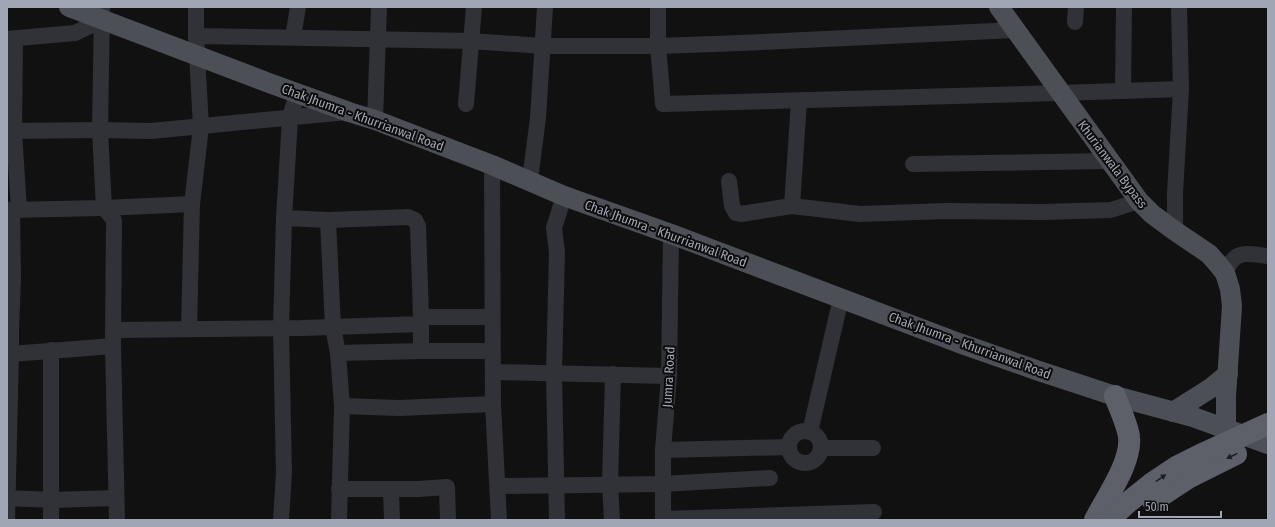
<svg xmlns="http://www.w3.org/2000/svg" width="1275" height="527" font-family="'Fira Sans Condensed',sans-serif">
  <style>
    .lines { fill: none; stroke-linecap: round; stroke-linejoin: round }
    .minor { stroke: #313237; stroke-width: 16 }
    .major { stroke: #4d4f57; stroke-width: 20 }
    .highway { stroke: #5d6069; stroke-width: 22 }
    .oneway { fill: #1c1d1f }
    .labels { text-anchor: middle; stroke-width: 4; stroke-linejoin: round; paint-order: stroke }
    .street-label { font-size: 13px; fill: #a1a6b4; stroke: #0c0c0d }
  </style>
  <rect width="100%" height="100%" fill="#111112"/>
  <g class="lines">
    <g class="minor">
      <polyline points="102,7 100,130 104,208 114,220 113,346 117,520"/>
      <polyline points="658,7 658,46 663,104 1060,93 1181,89"/>
      <polyline points="1075,22 1076,7"/>
      <polyline points="196,36 470,41 543,46 658,46 741,43 1015,30"/>
      <polyline points="293,37 298,7"/>
      <polyline points="7,39 75,33 102,20"/>
      <polyline points="15,39 14,132 19,210"/>
      <polyline points="1123,91 1124,7"/>
      <polyline points="466,104 474,7"/>
      <polyline points="375,120 379,7"/>
      <polyline points="7,131 100,130 151,131 347,112"/>
      <polyline points="913,164 1110,161"/>
      <polyline points="492,165 493,404 499,520"/>
      <polyline points="530,180 538,118 545,7"/>
      <polyline points="729,181 732,206 736,213 741,214 792,206 860,214 946,211 1043,212 1111,210 1139,201"/>
      <polyline points="792,206 799,101"/>
      <polyline points="7,210 104,208 192,204"/>
      <polyline points="284,218 328,220 408,217 415,220 418,226 421,317"/>
      <polyline points="328,220 333,327 338,353 342,406 339,520"/>
      <polyline points="1175,231 1175,193 1181,89 1179,7"/>
      <path d="M1225,273C1236,248 1245,254 1268,256"/>
      <polyline points="421,324 421,351 492,351"/>
      <polyline points="189,329 192,204 201,127 196,36 196,7"/>
      <polyline points="7,330 11,330 11,354 113,346"/>
      <polyline points="11,330 13,279 12,210"/>
      <polyline points="113,330 302,328 421,324 421,317 492,317"/>
      <polyline points="51,350 51,520"/>
      <polyline points="338,353 421,351"/>
      <polyline points="493,372 669,376"/>
      <polyline points="342,406 399,408 493,404"/>
      <circle cx="805" cy="447" r="16"/>
      <polyline points="810,432 841,298"/>
      <polyline points="821,448 873,448"/>
      <polyline points="663,450 789,447"/>
      <polyline points="498,486 662,484 770,478"/>
      <polyline points="339,489 418,489 447,487 448,520"/>
      <polyline points="391,490 392,520"/>
      <polyline points="7,498 52,500 116,498"/>
      <polyline points="663,519 874,512"/>
      <polyline points="7,520 11,354"/>
      <polyline points="281,520 284,473 281,328 284,218 290,118 297,93"/>
      <polyline points="557,520 554,373 557,252 554,228 564,196"/>
      <polyline points="612,520 610,484 613,374"/>
      <polyline points="663,520 663,450 669,376 671,234"/>
    </g>
    <g class="major">
      <polyline points="69,7 269,83 349,112 375,120 492,165 564,196 671,234 959,343 1036,370 1115,396 1193,417 1268,444"/>
      <polyline points="999,7 1139,201 1152,214 1175,231 1209,254 1217,263 1225,273 1230,289 1232,306 1226,396 1226,428"/>
      <polyline points="1173,412 1211,388 1228,374"/>
    </g>
    <g class="highway">
      <polyline points="1153,501 1188,478 1236,454"/>
      <path d="M1095,520C1106,498 1132,462 1129,437C1128,426 1119,407 1115,396"/>
      <polyline points="1109,520 1126,504 1151,484 1178,466 1200,455 1268,424"/>
    </g>
  </g>
  <defs><path id="oneway-solid" d="M-6-.8H1V-3.2L6.5 0L1 3.2V.8H-6Z"/></defs>
  <g class="oneway">
    <use href="#oneway-solid" transform="translate(1232 456) rotate(154)"/>
    <use href="#oneway-solid" transform="translate(1161 478) rotate(-34)"/>
  </g>
  <g class="labels">
    <g class="street-label">
      <text transform="translate(363 117) rotate(20)" y="5">Chak Jhumra - Khurrianwal Road</text>
      <text transform="translate(1113 164) rotate(53)" y="5">Khurianwala Bypass</text>
      <text transform="translate(666 233) rotate(20)" y="5">Chak Jhumra - Khurrianwal Road</text>
      <text transform="translate(970 345) rotate(20)" y="5">Chak Jhumra - Khurrianwal Road</text>
      <text transform="translate(668 377) rotate(-87)" y="5">Jumra Road</text>
    </g>
  </g>
  <rect width="1275" height="527" fill="none" stroke="#a1a6b4" stroke-width="16"/>
  <path d="M1139 511v6h82v-6" fill="none" stroke="#a1a6b4" stroke-width="2"/>
  <text x="1145" y="511" font-size="12" fill="#a1a6b4" stroke="#0c0c0d" stroke-width="3" paint-order="stroke">50 m</text>
</svg>
